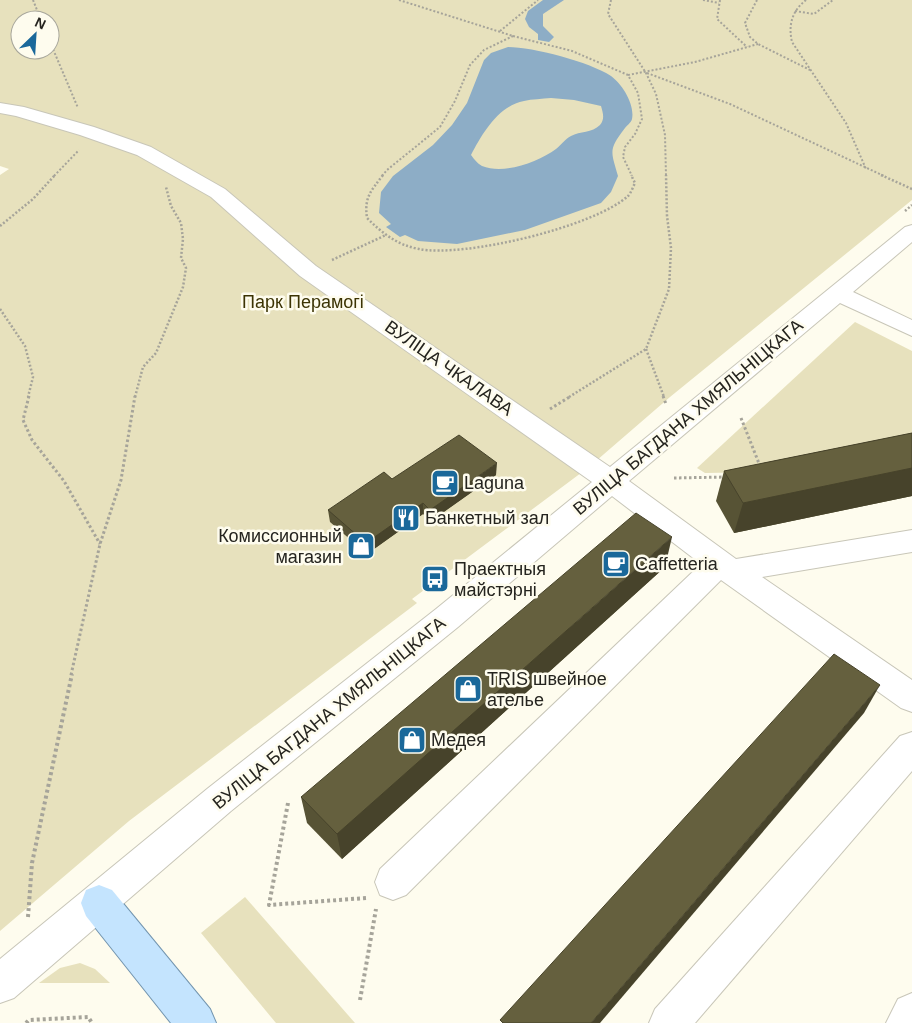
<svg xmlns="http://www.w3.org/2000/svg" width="912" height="1023" font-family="Arial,sans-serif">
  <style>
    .green { fill: #e7e1bd; fill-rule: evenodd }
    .water { fill: #8dadc6; fill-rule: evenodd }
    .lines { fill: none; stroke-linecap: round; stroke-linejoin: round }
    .minor-casing { stroke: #c8c6b8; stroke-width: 2 }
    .major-casing { stroke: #7395af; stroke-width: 2 }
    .path-far3 { stroke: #a6a49a; stroke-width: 2; stroke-dasharray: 2 2; stroke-linecap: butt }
    .path-far2 { stroke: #a6a49a; stroke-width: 2.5; stroke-dasharray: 2 2; stroke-linecap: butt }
    .path-far1 { stroke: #a6a49a; stroke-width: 3; stroke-dasharray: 2.5 2.5; stroke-linecap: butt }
    .path { stroke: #a6a49a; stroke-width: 4; stroke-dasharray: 3 3; stroke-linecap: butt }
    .minor { fill: #fff; fill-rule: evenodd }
    .major { fill: #c4e4fe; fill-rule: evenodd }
    .wall { fill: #575335 }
    .shaded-wall { fill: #47432b }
    .building { fill: #65603e; stroke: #47432b }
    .labels { text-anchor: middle; stroke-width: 5; stroke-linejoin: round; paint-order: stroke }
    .park-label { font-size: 18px; fill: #3c3404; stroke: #fefcee }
    .street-label { font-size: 18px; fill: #25241f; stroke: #fefcee }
    .poi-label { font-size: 18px; fill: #25241f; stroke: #fefcee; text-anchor: start }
  </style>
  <rect width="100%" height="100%" fill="#fefcee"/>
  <g class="green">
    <path d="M0,0H912V200L670,397L589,467L412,599L417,603L129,821L0,931V175L9,169L0,166ZM20,20H50V50H20Z"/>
    <polygon points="855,322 912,351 912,443 768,472 705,473 697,468"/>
    <polygon points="245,897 355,1023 276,1023 201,933"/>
    <polygon points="80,963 95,969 110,983 39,983 60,968"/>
  </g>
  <g class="water">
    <polygon points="543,0 564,0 543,14 543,26 554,37 549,42 538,40 538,34 529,27 525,19 528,11"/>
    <path d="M508,47C533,47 590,62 611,76C622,84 635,104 632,119C631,123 627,125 625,128C608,150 611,151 618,176L611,192L601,203L525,230L457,244L418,241L405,235L400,237L386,227L391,224L379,213L381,192L393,176L433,145L452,125L467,103L484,60L491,53ZM551,98L574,100L601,106C603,113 605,119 600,125C592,133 580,131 571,136C565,139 561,145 556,149C538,162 504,175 482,166C478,164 474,159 471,155C482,134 498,106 524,101C532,99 542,99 551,98Z"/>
  </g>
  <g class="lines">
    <defs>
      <g id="minor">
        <polygon points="0,103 24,107 94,127 151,147 225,189 316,266 610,467 905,227 912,225 912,242 853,292 912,320 912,336 840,303 629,481 736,559 912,530 912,552 762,577 912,680 912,712 901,708 721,580 406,895 393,900 380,895 375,882 380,869 701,564 612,496 458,627 231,811 14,998 0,1003 0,959 207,789 436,609 592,482 300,276 211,197 137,155 80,135 16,116 0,113"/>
        <polygon points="912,732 912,771 695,1023 649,1023 655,1009 900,736"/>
        <polygon points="912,993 912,1023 886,1023 898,999"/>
      </g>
      <polygon id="major" points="99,885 112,890 210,1009 216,1023 171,1023 86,916 81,903 86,890"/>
    </defs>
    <use href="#minor" class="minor-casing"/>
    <use href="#major" class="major-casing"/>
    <g class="path-far3">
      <polyline points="33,0 41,20"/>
      <polyline points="399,0 513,36"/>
      <polyline points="611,0 608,14 646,73 656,94 665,135 666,176"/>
      <polyline points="703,0 719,3"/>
      <polyline points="720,0 717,19 747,47"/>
      <polyline points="757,0 745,23 750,37 758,44 810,70"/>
      <path d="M806,0C792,11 788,25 792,42L846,123L866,169"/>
      <polyline points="795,11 814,14 833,0"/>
      <polyline points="500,31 538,0"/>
      <polyline points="513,36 572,51 628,75 638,93 642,119 635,134 625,147 623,157 632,176"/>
      <polyline points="50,42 78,108"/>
      <polyline points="647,73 730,104 884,176"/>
      <polyline points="628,75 695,62 758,44"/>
      <polyline points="54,176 79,150"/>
      <polyline points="382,176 387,170 440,127 455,101 470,65 484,50 513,36"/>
    </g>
    <g class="path-far2">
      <path d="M383,175C371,191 364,197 367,218C382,233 397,245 419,249C463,258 594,227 628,196C631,193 633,187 635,183L631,175"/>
      <polyline points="881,175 912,189"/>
      <polyline points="905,211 912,205"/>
      <polyline points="0,226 33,199 55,175"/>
      <polyline points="332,260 386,235"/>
      <polyline points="0,309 25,346 33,377 28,397"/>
      <polyline points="646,349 664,397"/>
      <polyline points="135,397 143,367 156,353 183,287 186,268 181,258 183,239 181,223 171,206 166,187"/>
      <polyline points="569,397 646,349 669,289 671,248 667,216 666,175"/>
    </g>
    <g class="path-far1">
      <polyline points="29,396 23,420 32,440 64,481 100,544"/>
      <polyline points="663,396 666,404"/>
      <polyline points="550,409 571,396"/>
      <polyline points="741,418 760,466"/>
      <polyline points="674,478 726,477"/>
      <polyline points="71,675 100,544 121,480 135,396"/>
    </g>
    <g class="path">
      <polyline points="288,803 269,905 366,898"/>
      <polyline points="28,917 32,863 72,674"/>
      <polyline points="360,1000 376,909"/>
      <polyline points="26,1023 29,1020 88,1017 92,1023"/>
    </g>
    <use href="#minor" class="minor"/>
    <use href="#major" class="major"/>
  </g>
  <g class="wall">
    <polygon points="912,433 912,496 734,533 716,501 724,471"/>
    <polygon points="496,475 431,521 423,514 367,554 330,522 328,510 392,479"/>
    <polygon points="665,567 342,859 307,823 301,797"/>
  </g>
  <g class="shaded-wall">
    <polygon points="497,463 496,475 431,521 430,510"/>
    <polygon points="912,468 912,496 734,533 743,503"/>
    <polygon points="423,503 423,514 367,554 366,543"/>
    <polygon points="672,537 665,567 342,859 337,834"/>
    <polygon points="880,685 864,713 600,1023 591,1023"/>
  </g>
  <g class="building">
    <polygon points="912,433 912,468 743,503 724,471"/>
    <polygon points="459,435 497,463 430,510 423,503 366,543 328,510 384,472 392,479"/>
    <polygon points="636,513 672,537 337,834 301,797"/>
    <polygon points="834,654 880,685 591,1023 503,1023 500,1020"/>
  </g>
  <defs>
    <symbol id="cafe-square" viewBox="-11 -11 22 22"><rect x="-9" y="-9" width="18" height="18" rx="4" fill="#1a689a" stroke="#fefcee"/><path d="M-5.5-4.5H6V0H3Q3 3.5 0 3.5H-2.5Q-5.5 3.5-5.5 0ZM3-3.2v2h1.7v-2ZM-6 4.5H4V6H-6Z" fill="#fff"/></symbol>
    <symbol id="restaurant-square" viewBox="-11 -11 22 22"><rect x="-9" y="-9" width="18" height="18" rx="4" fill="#1a689a" stroke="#fefcee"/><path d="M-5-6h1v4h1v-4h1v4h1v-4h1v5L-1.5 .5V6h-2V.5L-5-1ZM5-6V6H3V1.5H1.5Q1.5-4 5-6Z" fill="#fff"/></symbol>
    <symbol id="shop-square" viewBox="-11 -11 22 22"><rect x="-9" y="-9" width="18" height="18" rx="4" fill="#1a689a" stroke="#fefcee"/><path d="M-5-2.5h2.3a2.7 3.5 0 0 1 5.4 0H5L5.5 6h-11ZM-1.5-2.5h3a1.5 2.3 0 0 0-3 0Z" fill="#fff"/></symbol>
    <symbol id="bus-square" viewBox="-11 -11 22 22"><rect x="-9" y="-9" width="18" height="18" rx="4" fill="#1a689a" stroke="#fefcee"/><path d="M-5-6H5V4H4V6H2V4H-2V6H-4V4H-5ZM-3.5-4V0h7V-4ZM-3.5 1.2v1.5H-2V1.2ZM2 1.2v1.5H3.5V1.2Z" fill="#fff"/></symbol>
  </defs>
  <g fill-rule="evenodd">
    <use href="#cafe-square" x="429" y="467" width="32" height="32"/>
    <use href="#restaurant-square" x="390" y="502" width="32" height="32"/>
    <use href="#shop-square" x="345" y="530" width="32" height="32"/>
    <use href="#cafe-square" x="600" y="548" width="32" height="32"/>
    <use href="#bus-square" x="419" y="563" width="32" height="32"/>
    <use href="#shop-square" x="452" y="673" width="32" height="32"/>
    <use href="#shop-square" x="396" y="724" width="32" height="32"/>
  </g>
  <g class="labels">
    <g class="park-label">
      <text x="303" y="308">Парк Перамогі</text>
    </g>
    <g class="street-label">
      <text transform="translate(449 368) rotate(35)" y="6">ВУЛІЦА ЧКАЛАВА</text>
      <text transform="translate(688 417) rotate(-40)" y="6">ВУЛІЦА БАГДАНА ХМЯЛЬНІЦКАГА</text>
      <text transform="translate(329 713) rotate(-39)" y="6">ВУЛІЦА БАГДАНА ХМЯЛЬНІЦКАГА</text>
    </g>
    <g class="poi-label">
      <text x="464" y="489">Laguna</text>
      <text x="425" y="524">Банкетный зал</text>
      <text x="342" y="542" text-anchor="end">Комиссионный<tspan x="342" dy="21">магазин</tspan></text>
      <text x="635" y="570">Caffetteria</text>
      <text x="454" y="575">Праектныя<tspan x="454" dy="21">майстэрні</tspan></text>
      <text x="487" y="685">TRIS швейное<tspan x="487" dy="21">ателье</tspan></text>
      <text x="431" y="746">Медея</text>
    </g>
  </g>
  <g transform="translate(35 35) rotate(25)"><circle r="24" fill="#fefcee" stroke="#a7a69b"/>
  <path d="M0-4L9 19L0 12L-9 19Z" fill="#1a689a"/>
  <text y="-8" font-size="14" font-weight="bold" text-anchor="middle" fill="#25241f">N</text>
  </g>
</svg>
